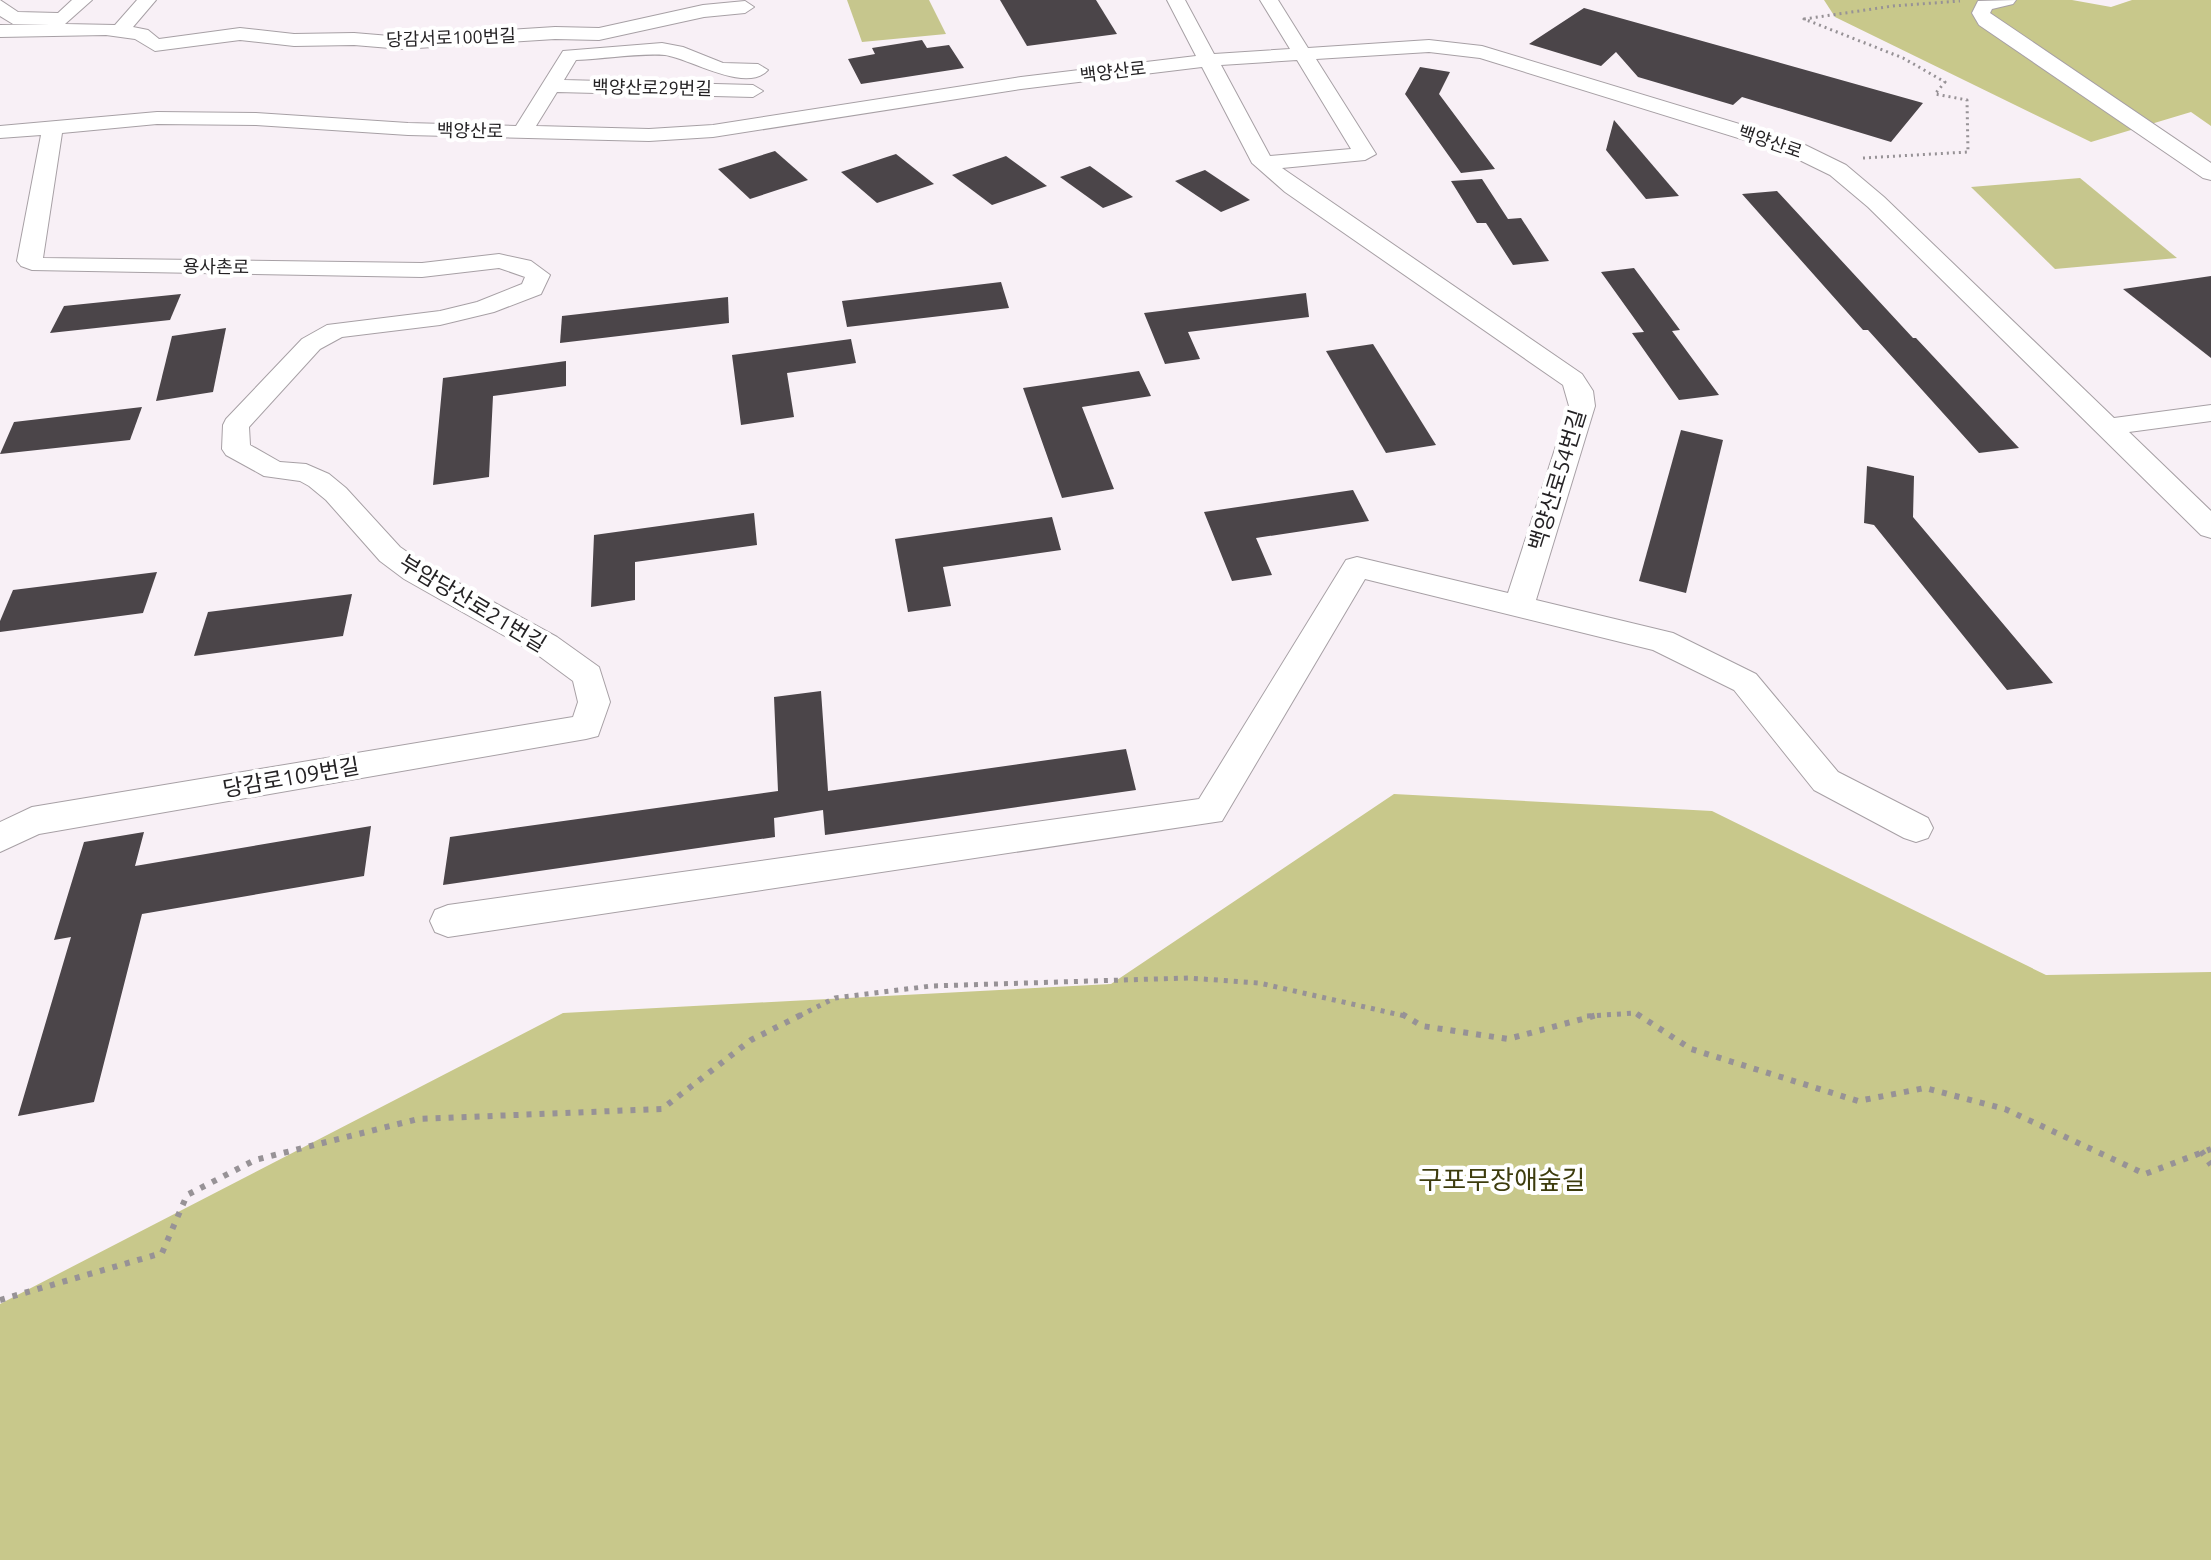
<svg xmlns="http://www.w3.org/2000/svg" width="2211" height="1560" font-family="Ubuntu,'Noto Sans KR',sans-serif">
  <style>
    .green { fill: #c6c68d }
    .forest { fill: #c8c88b }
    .building { fill: #4b4549 }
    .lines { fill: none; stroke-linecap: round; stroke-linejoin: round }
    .minor-casing { stroke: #a7a0a5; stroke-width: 2 }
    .path-far2 { stroke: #979296; stroke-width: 3; stroke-dasharray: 2 4; stroke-linecap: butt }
    .path-far1 { stroke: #979296; stroke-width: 5; stroke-dasharray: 4 6; stroke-linecap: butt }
    .path { stroke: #979296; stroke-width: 6; stroke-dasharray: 5 8; stroke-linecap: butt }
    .minor { fill: #fff; fill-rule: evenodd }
    .labels { text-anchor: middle; stroke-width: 8; stroke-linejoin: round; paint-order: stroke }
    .far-street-label { font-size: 18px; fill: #242224; stroke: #fff }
    .street-label { font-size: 22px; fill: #242224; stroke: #fff }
    .near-park-label { font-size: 26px; fill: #3d3c0d; stroke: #fff }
  </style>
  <rect width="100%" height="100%" fill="#f8f0f6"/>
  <g class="green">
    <polygon points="847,0 929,0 946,34 862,42"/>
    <polygon points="2080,178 2177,258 2055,269 1971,187"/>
  </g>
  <g class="forest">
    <polygon points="1824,0 2072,0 2111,7 2132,0 2211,0 2211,126 2191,112 2091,142 1835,17"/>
    <polygon points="1394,794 1712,811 2046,975 2211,972 2211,1560 0,1560 0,1304 563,1013 1111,984"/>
  </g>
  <g class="building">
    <polygon points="1000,0 1096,0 1117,34 1027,46"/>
    <polygon points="1584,8 1756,56 1923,103 1891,142 1742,97 1733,105 1638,77 1616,52 1601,66 1529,44"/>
    <polygon points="922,40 927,48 949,45 964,68 861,84 848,59 875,54 872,48"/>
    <polygon points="1420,67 1450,72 1439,94 1495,169 1461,173 1405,94"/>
    <polygon points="1614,120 1679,196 1646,199 1606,150"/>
    <polygon points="775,151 808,180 750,199 718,169"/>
    <polygon points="896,154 934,184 877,203 841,172"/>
    <polygon points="1006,156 1047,186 992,205 952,175"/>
    <polygon points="1090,166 1133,197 1103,208 1060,177"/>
    <polygon points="1205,170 1250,200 1221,212 1175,181"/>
    <polygon points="1482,179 1508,219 1521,218 1549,261 1513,265 1486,223 1477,223 1451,181"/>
    <polygon points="1777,191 1913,338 1916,338 2019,448 1979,453 1868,330 1863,330 1742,194"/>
    <polygon points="1634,268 1680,330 1672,331 1719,395 1679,400 1632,333 1644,332 1601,272"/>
    <polygon points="2211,276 2211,358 2123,289"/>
    <polygon points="1001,282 1009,308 847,327 842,301"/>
    <polygon points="1306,293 1309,317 1188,332 1200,359 1165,364 1144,313"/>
    <polygon points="181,294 170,320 50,333 64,306"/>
    <polygon points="728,297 729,323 560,343 562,316"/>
    <polygon points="226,328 213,392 156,401 172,336"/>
    <polygon points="851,339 856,363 787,373 794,417 741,425 732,355"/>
    <polygon points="1373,344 1436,445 1386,453 1326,351"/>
    <polygon points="566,361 566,386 493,396 489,477 433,485 443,378"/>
    <polygon points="1139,371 1151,396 1082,407 1114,489 1062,498 1023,388"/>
    <polygon points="142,407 130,440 0,454 14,422"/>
    <polygon points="1681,430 1723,440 1686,593 1639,581"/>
    <polygon points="1867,466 1914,476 1913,517 2053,683 2007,690 1874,525 1864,523"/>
    <polygon points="1353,490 1369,521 1256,538 1272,575 1232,581 1204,512"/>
    <polygon points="754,513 757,545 635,562 635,600 591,607 594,535"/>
    <polygon points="1052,517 1061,550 943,567 951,606 908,612 895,539"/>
    <polygon points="157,572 143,613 0,632 0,621 13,590"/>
    <polygon points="352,594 343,636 194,656 208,612"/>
    <polygon points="821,691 828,791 1126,749 1136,790 825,835 823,810 774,818 775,837 443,885 450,837 778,791 774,697"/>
    <polygon points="371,826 364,876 142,914 94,1102 18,1116 71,937 54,940 84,842 144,832 135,866"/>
  </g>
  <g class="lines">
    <defs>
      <g id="minor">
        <polygon points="0,0 18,12 58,13 72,0 92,0 65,24 115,25 137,0 156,0 133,27 148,30 159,39 240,28 294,34 354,33 402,37 555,27 599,28 703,5 745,1 754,7 745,13 704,17 599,40 555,39 402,49 354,45 294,46 240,40 155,51 135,39 106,35 0,37 0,25 50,24 13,24 0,16"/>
        <path d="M1167,0H1185L1214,54L1290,49L1260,0H1278L1308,48L1429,40L1482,46L1799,142L1846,165L1884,197L2114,418L2211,405V421L2129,432L2211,511V538L2201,535L1868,207L1830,175L1783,152L1480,58L1429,52L1316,59L1376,154L1365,160L1282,168L1582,374L1593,391L1595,406L1536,600L1673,633L1756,674L1838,772L1928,818L1933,828L1928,838L1916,842L1904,838L1814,790L1734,690L1653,650L1365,579L1222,821L448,937L435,932L430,921L435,910L448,905L1199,799L1346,560L1357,557L1508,593L1569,406L1563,385L1285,192L1252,163L1202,67L1021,89L713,137L649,141L408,135L256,125L157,124L62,133L43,258L422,263L499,254L531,261L550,275L541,294L494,312L440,325L342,337L320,349L249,427L250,445L280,462L306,464L329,474L346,488L400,547L426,565L557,637L599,667L610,702L598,736L586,739L39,834L0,852V822L32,807L573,717L578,702L573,681L535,653L404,579L380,561L326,500L309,486L300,481L264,476L226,455L222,449L223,425L226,419L302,339L327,325L440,311L477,302L522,284L525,277L499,268L422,277L32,270L21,266L17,261L41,135L0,138V126L157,112L256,113L408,123L516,126L563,51L662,43L683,47L723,63L758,64L768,70C746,94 689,58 665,55C637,53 605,59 576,60L564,80L753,85L763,91L753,97L557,92L536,126L649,129L713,125L1021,77L1196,56ZM1297,60L1351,149L1270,156L1221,65Z"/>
        <polygon points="2016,0 2013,4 1992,9 1990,13 2211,163 2211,180 2203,178 1979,25 1972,13 1978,1"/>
      </g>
    </defs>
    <use href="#minor" class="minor-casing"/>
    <polyline class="path-far2" points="1863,158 1968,152 1967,100 1935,94 1945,82 1903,58 1804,19 1893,6 1960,1"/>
    <g class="path-far1">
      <polyline points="799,1016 835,998 931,986 1188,978 1259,983 1405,1016"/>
      <polyline points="1587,1016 1636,1013 1640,1016"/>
    </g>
    <g class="path">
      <polyline points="1402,1014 1422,1026 1508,1039 1601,1014"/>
      <polyline points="1637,1014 1691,1049 1858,1101 1925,1088 2005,1109 2145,1174 2211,1149"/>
      <polyline points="2201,1151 2211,1165"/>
      <polyline points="0,1300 162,1253 187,1195 255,1160 418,1119 662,1109 751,1040 803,1014"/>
    </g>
    <use href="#minor" class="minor"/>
  </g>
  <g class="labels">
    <g class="far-street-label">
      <text transform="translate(451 38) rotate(-2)" y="6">당감서로100번길</text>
      <text transform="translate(1113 72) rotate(-7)" y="6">백양산로</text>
      <text transform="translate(652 88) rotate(1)" y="6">백양산로29번길</text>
      <text transform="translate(470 131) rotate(1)" y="6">백양산로</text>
      <text transform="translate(1770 142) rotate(19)" y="6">백양산로</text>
      <text transform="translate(216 267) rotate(1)" y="6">용사촌로</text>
    </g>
    <g class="street-label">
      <text transform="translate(1557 480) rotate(-73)" y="8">백양산로54번길</text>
      <text transform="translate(473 603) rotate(31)" y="8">부암당산로21번길</text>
      <text transform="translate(291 777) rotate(-10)" y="8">당감로109번길</text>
    </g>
    <g class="near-park-label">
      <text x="1502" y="1189">구포무장애숲길</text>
    </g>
  </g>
</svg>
